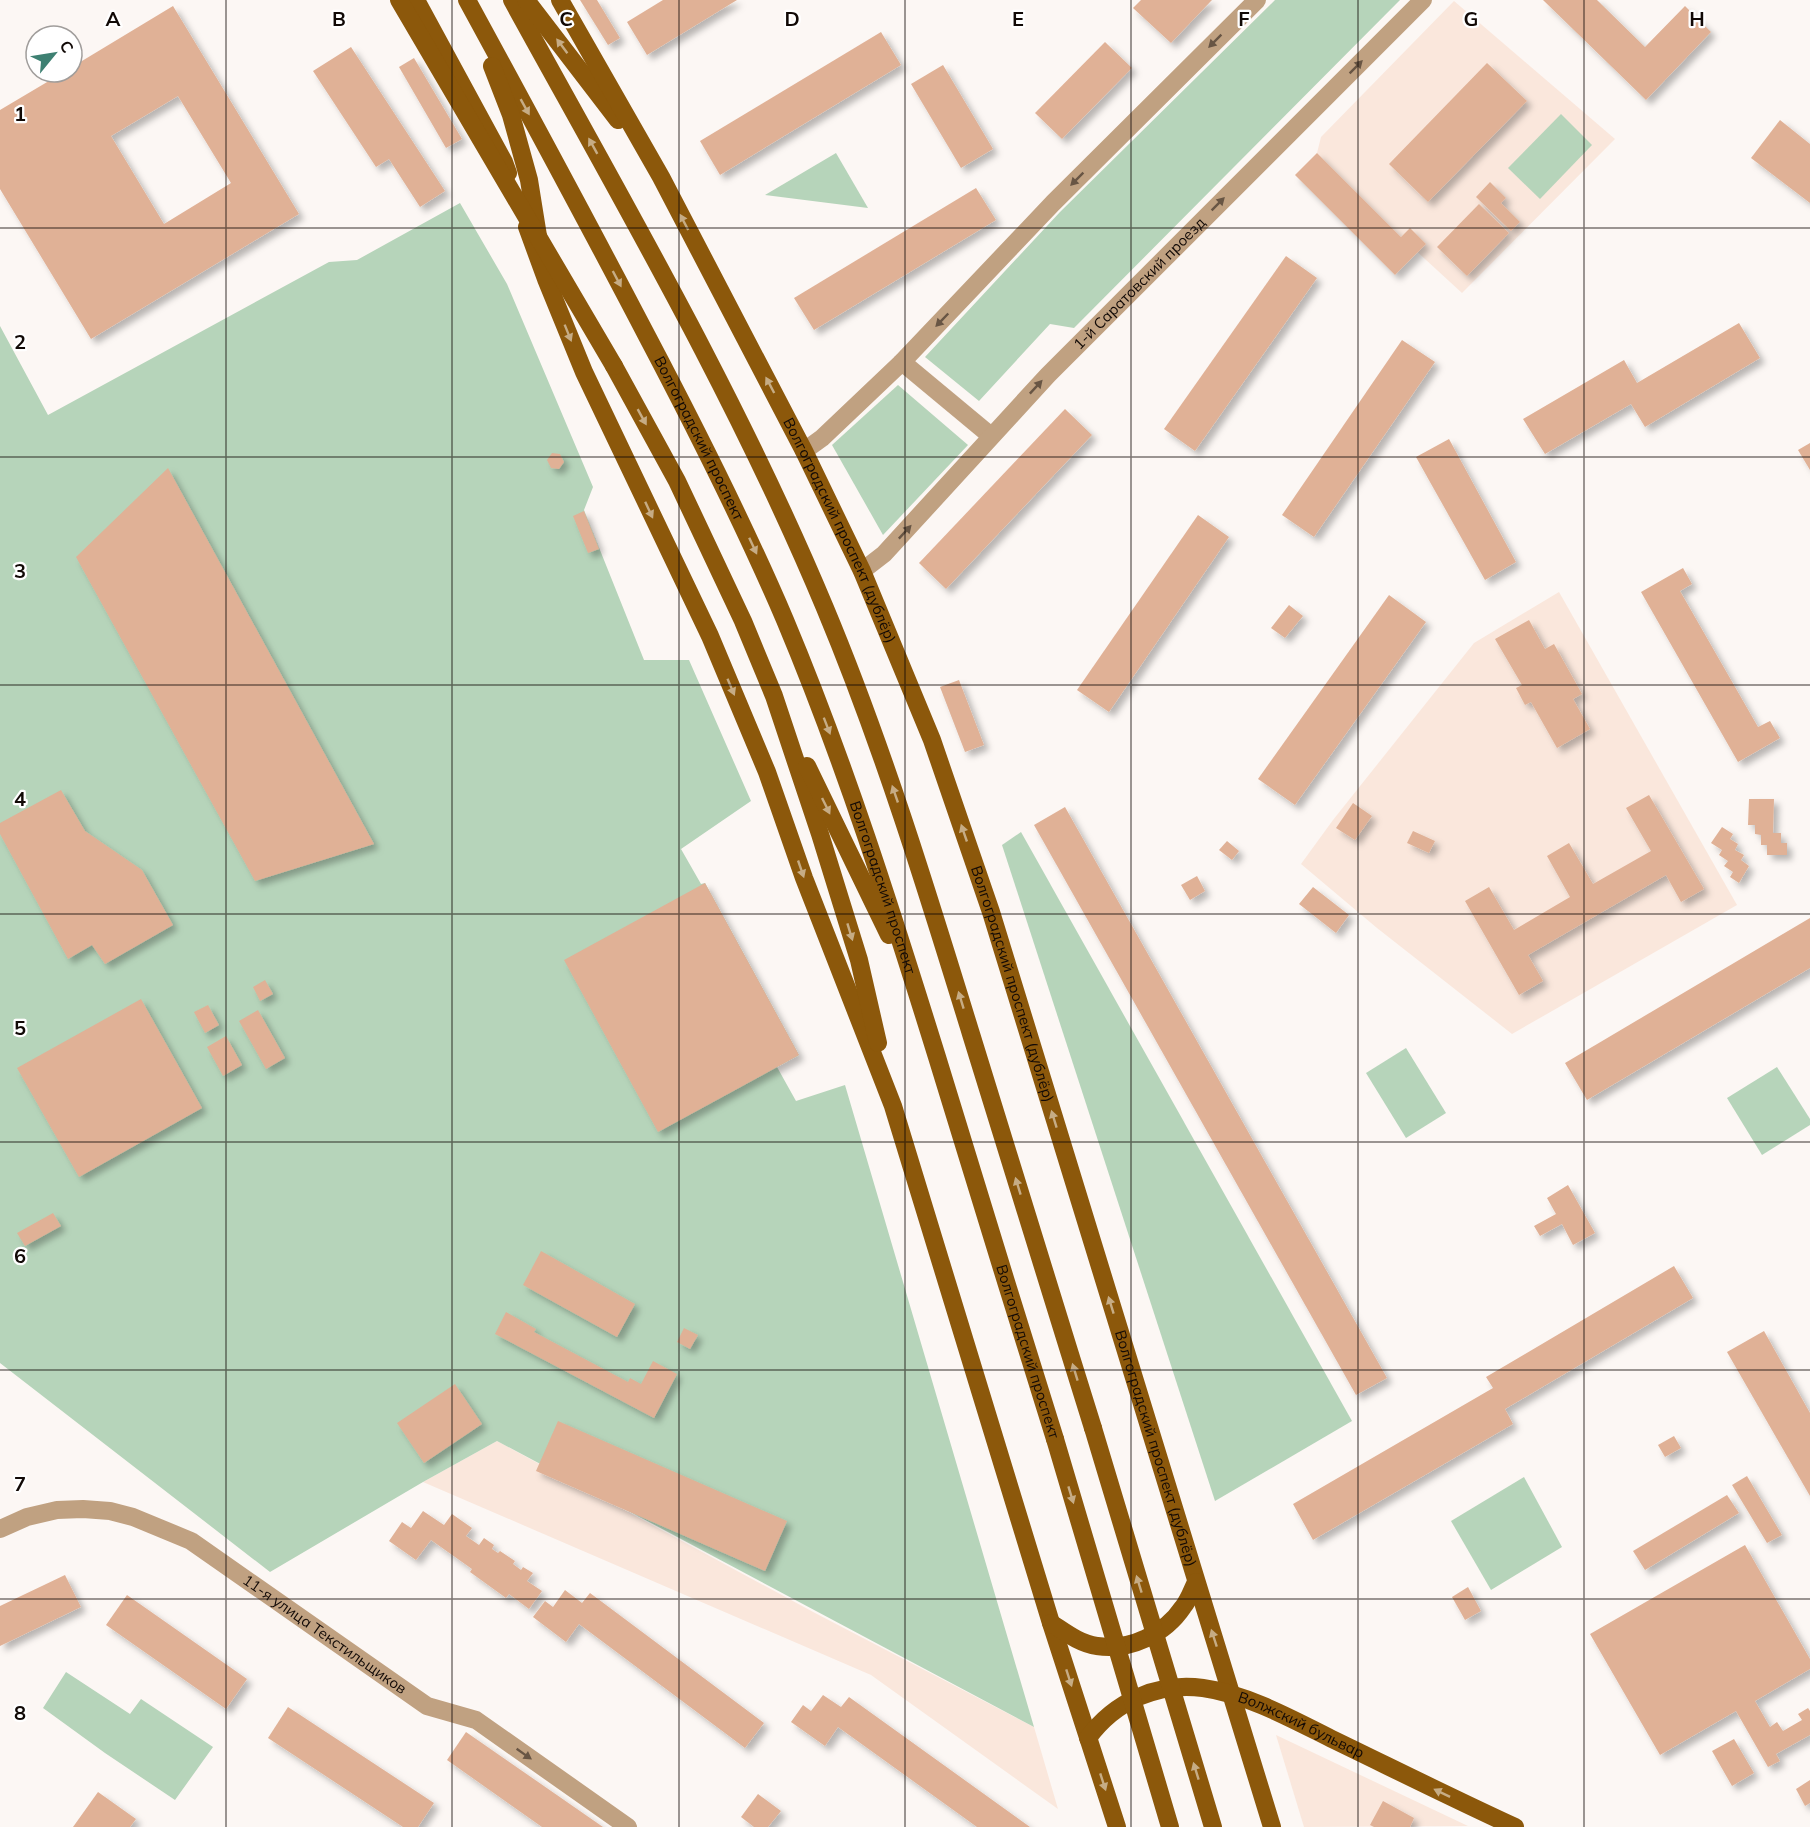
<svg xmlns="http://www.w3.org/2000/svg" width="1810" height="1827" font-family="Mulish,sans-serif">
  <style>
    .built { fill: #fae7dc }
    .green { fill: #b6d4ba }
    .building { fill: #e0b196; fill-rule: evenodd; filter: url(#shadow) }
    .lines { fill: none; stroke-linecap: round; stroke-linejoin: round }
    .minor { stroke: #c0a181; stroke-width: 18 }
    .major { stroke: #8c580b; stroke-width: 18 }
    .major-bridge { stroke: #8c580b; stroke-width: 18 }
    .oneway { fill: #685544 }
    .oneway2 { fill: #c6ac85 }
    .grid { fill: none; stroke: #110906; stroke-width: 1.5; stroke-opacity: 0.55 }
    .labels { text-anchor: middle; stroke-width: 4.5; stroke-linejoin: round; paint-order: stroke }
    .street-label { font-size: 15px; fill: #110906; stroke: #fff }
    .grid-label { font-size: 20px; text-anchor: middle; font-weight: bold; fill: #110906; stroke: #fff; stroke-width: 4.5; stroke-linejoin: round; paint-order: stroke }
  </style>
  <defs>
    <filter id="shadow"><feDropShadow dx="5" dy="5" stdDeviation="3" flood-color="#0004"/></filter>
  </defs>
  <rect width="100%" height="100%" fill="#fcf7f4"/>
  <g class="built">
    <polygon points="1454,1 1615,139 1462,293 1401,237 1317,153 1321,137"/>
    <polygon points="1559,592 1737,905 1512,1034 1377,928 1301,864 1333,820 1474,643"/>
    <polygon points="497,1441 815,1613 1034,1727 1058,1809 871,1675 423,1482"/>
    <polygon points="1276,1735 1468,1826 1304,1827"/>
  </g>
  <g class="green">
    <polygon points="1275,0 1400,0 1074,328 1050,324 979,401 925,357 1060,212"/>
    <polygon points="1561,114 1592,145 1540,199 1508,168"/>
    <polygon points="836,153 868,208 765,195"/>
    <polygon points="460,203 507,284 593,487 584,510 644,660 689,660 751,801 681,849 701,884 705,883 799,1055 777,1067 796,1101 845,1085 1034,1727 497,1441 423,1482 270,1572 0,1363 0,326 48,415 329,262 357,260"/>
    <polygon points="898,385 968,445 883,535 832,445"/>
    <polygon points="1021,832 1352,1421 1215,1501 1002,845"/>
    <polygon points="1406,1048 1446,1113 1406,1138 1366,1073"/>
    <polygon points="1777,1067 1810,1119 1810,1125 1762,1155 1727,1098"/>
    <polygon points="1524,1477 1562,1547 1491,1590 1451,1521"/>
    <polygon points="66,1672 130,1714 141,1699 213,1747 175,1800 105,1753 43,1708"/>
  </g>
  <g class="building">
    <polygon points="580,0 597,0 620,38 608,45"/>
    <polygon points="663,0 737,0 647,55 627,22"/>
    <polygon points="1141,0 1212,0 1171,43 1133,8"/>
    <polygon points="1543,0 1597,0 1645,47 1685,6 1711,32 1646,100"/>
    <path d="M173,6L299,214L91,339L0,189V110L64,72H72V67ZM178,96L231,183L164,224L111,136Z"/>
    <polygon points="881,32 901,65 720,175 700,141"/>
    <polygon points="1105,42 1132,68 1062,139 1035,113"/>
    <polygon points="351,47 445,191 420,207 389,159 376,167 313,71"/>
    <polygon points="414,58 462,139 446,148 399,67"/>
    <polygon points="1487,63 1527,101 1428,202 1389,164"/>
    <polygon points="943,65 993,149 961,168 911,84"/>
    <polygon points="1780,120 1810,144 1810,203 1751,158"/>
    <polygon points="1317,153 1401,237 1410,228 1426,244 1395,275 1295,175"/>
    <polygon points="1490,182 1506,198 1501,203 1520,222 1511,231 1476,197"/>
    <polygon points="976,188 996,220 814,330 794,298"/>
    <polygon points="1479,204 1509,233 1467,276 1437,247"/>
    <polygon points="1286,256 1317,278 1195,451 1164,429"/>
    <polygon points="1739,323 1760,358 1645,427 1631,404 1545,454 1523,419 1624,360 1637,383"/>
    <polygon points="1402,340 1435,362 1314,537 1282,515"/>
    <polygon points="1065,409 1092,435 946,589 919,563"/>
    <polygon points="1449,439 1516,562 1485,580 1416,457"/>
    <polygon points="1810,443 1810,470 1798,450"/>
    <polygon points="552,453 560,454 564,462 559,469 551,468 547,460"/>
    <polygon points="168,468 374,844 255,881 76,557"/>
    <polygon points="584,511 599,549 588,553 573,516"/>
    <polygon points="1198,515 1229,537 1109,712 1077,690"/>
    <polygon points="1683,568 1692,584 1680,591 1758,727 1770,721 1780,738 1738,762 1641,592"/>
    <polygon points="1389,595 1426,622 1295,805 1258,779"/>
    <polygon points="1289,605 1303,616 1285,638 1271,628"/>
    <polygon points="1529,620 1545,649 1554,644 1582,694 1573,699 1590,729 1557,748 1531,702 1525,705 1516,688 1522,685 1495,639"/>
    <polygon points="959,680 984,745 965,752 940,687"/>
    <polygon points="61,790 85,831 142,870 173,925 105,964 92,945 68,959 0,834 0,823"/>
    <polygon points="1649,795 1704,889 1681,902 1666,875 1528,955 1543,981 1519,995 1465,901 1489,887 1514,930 1570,897 1547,856 1569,843 1593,884 1651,851 1626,808"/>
    <polygon points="1749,799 1774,799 1773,833 1781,833 1781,843 1787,843 1787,855 1767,855 1767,845 1761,845 1761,835 1755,834 1755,825 1748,825"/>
    <polygon points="1353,803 1372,816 1355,840 1336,828"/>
    <polygon points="1065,807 1387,1378 1356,1395 1034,825"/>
    <polygon points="1722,827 1733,834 1730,839 1738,844 1735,850 1744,855 1741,860 1749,866 1739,883 1730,877 1733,872 1724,866 1728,861 1719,855 1722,850 1711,843"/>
    <polygon points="1413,831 1435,841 1429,853 1407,843"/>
    <polygon points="1227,841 1239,851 1232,860 1219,850"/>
    <polygon points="1197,876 1205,891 1190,900 1181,885"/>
    <polygon points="705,883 799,1055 658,1132 564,960"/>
    <polygon points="1313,887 1349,915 1336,933 1299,904"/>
    <polygon points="1810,918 1810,968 1587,1100 1565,1063"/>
    <polygon points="265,980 273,994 260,1001 253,987"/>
    <polygon points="141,999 202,1108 79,1177 17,1068"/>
    <polygon points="208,1005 219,1025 205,1033 194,1012"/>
    <polygon points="258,1010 285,1058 266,1069 239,1021"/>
    <polygon points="226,1036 242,1065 223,1076 207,1047"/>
    <polygon points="1568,1185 1595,1233 1573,1245 1562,1224 1540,1236 1534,1226 1556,1214 1547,1198"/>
    <polygon points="53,1213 61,1226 25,1246 17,1233"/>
    <polygon points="541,1251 635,1304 617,1337 523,1285"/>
    <polygon points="1674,1266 1693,1298 1505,1409 1513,1424 1313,1540 1293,1504 1493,1388 1486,1377"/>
    <polygon points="506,1312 536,1329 534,1332 628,1382 630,1378 641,1384 653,1361 677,1374 654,1418 495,1334"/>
    <polygon points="684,1328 698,1335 690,1349 677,1342"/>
    <polygon points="1764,1331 1810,1413 1810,1496 1727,1352"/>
    <polygon points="455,1384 482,1424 424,1463 397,1423"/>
    <polygon points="558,1421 787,1521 765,1571 536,1471"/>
    <polygon points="1674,1436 1681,1448 1665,1457 1658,1445"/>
    <polygon points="1747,1476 1782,1535 1767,1543 1732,1485"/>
    <polygon points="1727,1495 1739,1513 1645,1570 1633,1551"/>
    <polygon points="423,1511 444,1525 452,1514 472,1528 466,1536 479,1545 484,1538 494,1545 492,1549 498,1553 500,1551 515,1561 513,1564 521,1570 523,1567 533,1573 527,1581 542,1591 529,1609 509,1594 506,1598 470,1572 472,1569 431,1540 416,1560 389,1541 402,1522 411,1528"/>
    <polygon points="1745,1545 1810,1659 1810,1669 1755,1701 1770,1727 1777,1722 1783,1731 1802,1720 1798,1714 1808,1708 1810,1711 1810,1735 1776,1754 1780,1761 1768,1767 1736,1711 1660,1755 1590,1634"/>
    <polygon points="65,1575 81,1607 0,1646 0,1606"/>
    <polygon points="1468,1587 1481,1611 1465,1620 1452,1597"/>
    <polygon points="565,1590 582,1603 590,1593 764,1723 745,1748 579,1624 566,1642 533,1617 545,1601 553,1607"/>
    <polygon points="127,1595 247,1679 226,1709 106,1625"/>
    <polygon points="823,1695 841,1707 849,1697 1030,1827 977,1827 838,1727 825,1746 791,1722 803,1705 811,1711"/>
    <polygon points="288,1707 434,1803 418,1827 403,1827 268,1738"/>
    <polygon points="466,1732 603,1827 542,1827 447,1760"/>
    <polygon points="1734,1739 1754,1773 1732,1786 1712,1751"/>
    <polygon points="1810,1780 1810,1803 1805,1806 1796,1789"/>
    <polygon points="98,1792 136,1819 130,1827 73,1827"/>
    <polygon points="758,1794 781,1811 768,1827 754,1827 741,1817"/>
    <polygon points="1383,1801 1414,1818 1410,1827 1374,1827 1370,1825"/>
  </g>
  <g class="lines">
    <g class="minor">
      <polyline points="902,362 991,436"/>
      <polyline points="804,451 822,438 902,362 1053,203 1257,0"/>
      <path id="s1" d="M862,571L884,554L1048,375L1423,0"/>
      <path id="s2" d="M0,1529L27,1517L57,1510L83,1509L110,1511L133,1517L191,1541L427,1706L476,1720L628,1827"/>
    </g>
    <g class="major">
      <polyline points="416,0 504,162 508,173"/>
      <path id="s3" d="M467,0C528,112 589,225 648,338C697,431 744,524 785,620C845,763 891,909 937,1057C976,1184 1015,1312 1055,1439"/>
      <path d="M512,0C622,200 737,397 825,608C883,747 927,891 971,1034C1012,1166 1052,1297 1093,1428"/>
      <polyline points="526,0 618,120"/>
      <path id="s4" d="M560,0L661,177L804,451L862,571L932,740L991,912L1272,1827"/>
      <polyline points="492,66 511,115 529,180 538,236"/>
      <polyline points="527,227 546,279 584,372 710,636 767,772 804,878 893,1106 1051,1623 1117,1827"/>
      <polyline points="614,366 677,481 743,621 774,696 820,834 859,960 878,1043"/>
      <polyline points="807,766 889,935"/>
      <path d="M1051,1623C1065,1632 1080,1644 1097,1646C1130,1651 1165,1634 1183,1607C1189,1600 1192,1590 1196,1582"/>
      <path id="s5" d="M1088,1738C1115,1701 1158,1682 1203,1688C1247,1694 1294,1720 1334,1740C1394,1769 1454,1799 1515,1827"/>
    </g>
    <g class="major-bridge">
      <polyline points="399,0 614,366"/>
      <polyline points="1093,1428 1213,1827"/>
      <polyline points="1055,1439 1170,1827"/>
    </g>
  </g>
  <defs><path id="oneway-solid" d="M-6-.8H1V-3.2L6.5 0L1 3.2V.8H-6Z" transform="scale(1.5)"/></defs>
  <g class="oneway">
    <use href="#oneway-solid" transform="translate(1215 41) rotate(135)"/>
    <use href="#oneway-solid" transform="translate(1356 67) rotate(-45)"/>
    <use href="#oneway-solid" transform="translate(1077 179) rotate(135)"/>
    <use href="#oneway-solid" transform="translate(1218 204) rotate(-45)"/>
    <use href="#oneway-solid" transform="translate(942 320) rotate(134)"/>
    <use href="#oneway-solid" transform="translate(1036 387) rotate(-47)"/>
    <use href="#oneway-solid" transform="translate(905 532) rotate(-47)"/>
    <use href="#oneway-solid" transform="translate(524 1754) rotate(35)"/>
  </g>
  <g class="oneway2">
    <use href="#oneway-solid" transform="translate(562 46) rotate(-127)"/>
    <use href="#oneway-solid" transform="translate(525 107) rotate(61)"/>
    <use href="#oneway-solid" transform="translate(593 146) rotate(-119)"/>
    <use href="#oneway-solid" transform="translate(684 222) rotate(-118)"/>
    <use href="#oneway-solid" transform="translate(617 279) rotate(62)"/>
    <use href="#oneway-solid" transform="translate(568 333) rotate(68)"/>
    <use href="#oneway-solid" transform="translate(770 385) rotate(-118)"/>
    <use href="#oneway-solid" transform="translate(642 417) rotate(61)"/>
    <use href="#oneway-solid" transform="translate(649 510) rotate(65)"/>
    <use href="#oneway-solid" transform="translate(753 546) rotate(65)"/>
    <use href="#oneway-solid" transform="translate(731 687) rotate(67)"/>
    <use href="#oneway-solid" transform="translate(827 726) rotate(69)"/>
    <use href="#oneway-solid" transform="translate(895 794) rotate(-109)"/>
    <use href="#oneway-solid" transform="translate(826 806) rotate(64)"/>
    <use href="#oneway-solid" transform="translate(964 833) rotate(-109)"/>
    <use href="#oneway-solid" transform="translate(801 869) rotate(71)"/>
    <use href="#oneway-solid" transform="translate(850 932) rotate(73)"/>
    <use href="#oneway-solid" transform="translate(961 1000) rotate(-107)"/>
    <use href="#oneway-solid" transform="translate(1054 1119) rotate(-107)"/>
    <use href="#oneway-solid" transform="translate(1018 1186) rotate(-107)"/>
    <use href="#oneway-solid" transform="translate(1111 1305) rotate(-107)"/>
    <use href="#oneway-solid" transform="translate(1075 1372) rotate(-107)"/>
    <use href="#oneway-solid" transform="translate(1071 1495) rotate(73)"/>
    <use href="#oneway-solid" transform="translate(1139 1584) rotate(-107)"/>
    <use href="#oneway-solid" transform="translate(1214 1638) rotate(-108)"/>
    <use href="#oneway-solid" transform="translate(1069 1678) rotate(72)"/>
    <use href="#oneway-solid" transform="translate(1196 1771) rotate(-107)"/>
    <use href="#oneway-solid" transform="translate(1103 1782) rotate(72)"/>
    <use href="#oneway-solid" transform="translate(1442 1793) rotate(-154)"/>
  </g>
  <path class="grid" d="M226,0V1827M452,0V1827M679,0V1827M905,0V1827M1131,0V1827M1358,0V1827M1584,0V1827M0,228H1810M0,457H1810M0,685H1810M0,914H1810M0,1142H1810M0,1370H1810M0,1599H1810"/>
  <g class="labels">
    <g class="street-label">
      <text dy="5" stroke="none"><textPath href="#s1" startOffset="400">1-й Саратовский проезд</textPath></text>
      <text dy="5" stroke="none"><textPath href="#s3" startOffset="496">Волгоградский проспект</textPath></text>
      <text dy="5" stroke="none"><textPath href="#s4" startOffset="600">Волгоградский проспект (дублёр)</textPath></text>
      <text dy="5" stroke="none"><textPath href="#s3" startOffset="982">Волгоградский проспект</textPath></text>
      <text dy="5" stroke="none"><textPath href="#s4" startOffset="1086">Волгоградский проспект (дублёр)</textPath></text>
      <text dy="5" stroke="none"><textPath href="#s3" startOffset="1468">Волгоградский проспект</textPath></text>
      <text dy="5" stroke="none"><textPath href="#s4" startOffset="1572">Волгоградский проспект (дублёр)</textPath></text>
      <text dy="5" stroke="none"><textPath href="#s2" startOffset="363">11-я улица Текстильщиков</textPath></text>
      <text dy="5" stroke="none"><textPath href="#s5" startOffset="237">Волжский бульвар</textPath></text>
    </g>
  </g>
  <g class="grid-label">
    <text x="113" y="26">A</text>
    <text x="339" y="26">B</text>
    <text x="566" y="26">C</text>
    <text x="792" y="26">D</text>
    <text x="1018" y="26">E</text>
    <text x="1244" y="26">F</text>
    <text x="1471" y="26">G</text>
    <text x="1697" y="26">H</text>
    <text x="20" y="121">1</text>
    <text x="20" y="349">2</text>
    <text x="20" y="578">3</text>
    <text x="20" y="806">4</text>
    <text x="20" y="1035">5</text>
    <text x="20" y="1263">6</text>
    <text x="20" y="1491">7</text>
    <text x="20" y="1720">8</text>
  </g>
  <g transform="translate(54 54) rotate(60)"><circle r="28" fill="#ffffff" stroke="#a09d9b" stroke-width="1.5"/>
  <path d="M0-4.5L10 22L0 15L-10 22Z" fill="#3e8072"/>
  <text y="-9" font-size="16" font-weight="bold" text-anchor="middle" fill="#110906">С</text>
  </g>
</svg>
